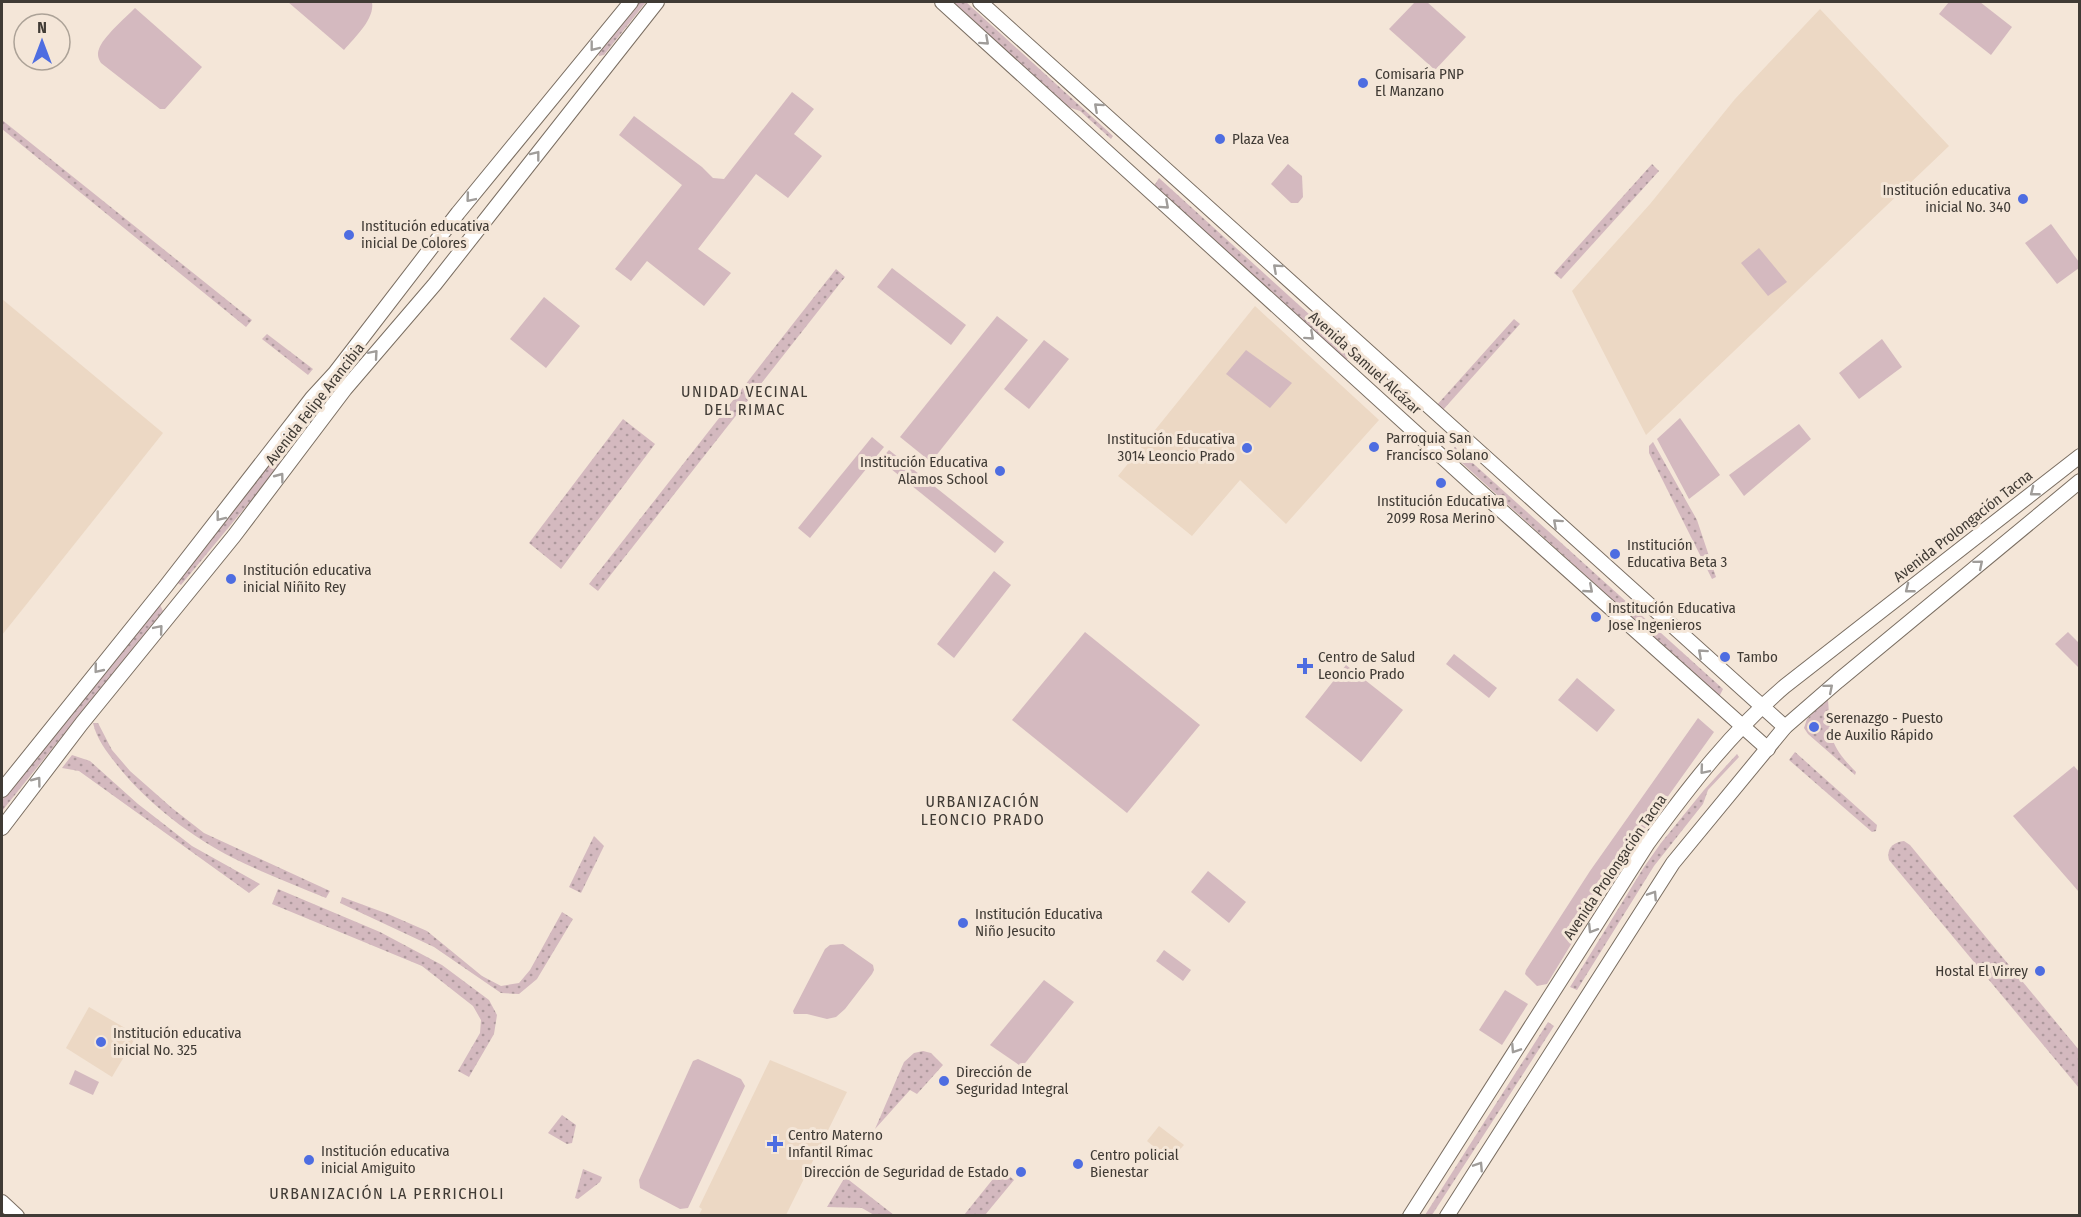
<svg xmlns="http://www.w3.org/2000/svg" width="2081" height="1217" font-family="'Fira Sans Condensed',sans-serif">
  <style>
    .built { fill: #ecd8c4 }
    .grass { fill: url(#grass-dots) }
    .green { fill: #d4b9bf }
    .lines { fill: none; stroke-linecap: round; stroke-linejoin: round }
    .secondary-casing { stroke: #7a6e62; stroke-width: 16 }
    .secondary { stroke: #fff; stroke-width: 14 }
    .oneway { stroke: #a09d9a }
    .poi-dot { fill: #4e6de1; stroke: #f4e6d8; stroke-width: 2 }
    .labels { text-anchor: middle; stroke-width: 6; stroke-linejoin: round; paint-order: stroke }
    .poi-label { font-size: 15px; fill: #403b35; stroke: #f4e6d8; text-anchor: start }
    .street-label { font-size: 15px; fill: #403b35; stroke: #f4e6d8 }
    .neighbourhood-label { font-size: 16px; letter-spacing: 1.5px; fill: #403b35; stroke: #f4e6d8 }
  </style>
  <defs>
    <pattern id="grass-dots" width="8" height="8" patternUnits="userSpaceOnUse" patternTransform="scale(1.5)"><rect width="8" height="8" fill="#d4b9bf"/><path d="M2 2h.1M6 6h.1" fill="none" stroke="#ad989c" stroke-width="1.8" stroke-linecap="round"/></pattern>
  </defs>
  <rect width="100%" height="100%" fill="#f4e6d8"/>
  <g class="built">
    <polygon points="1820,9 1949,146 1646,435 1572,291 1650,204 1735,99"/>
    <polygon points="2,299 163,433 2,635"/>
    <polygon points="1255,306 1379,420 1286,524 1240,480 1192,536 1118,476"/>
    <polygon points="89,1007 137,1035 112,1077 66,1048"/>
    <polygon points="770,1060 847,1092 786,1215 699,1215 702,1209 699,1207"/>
    <polygon points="1159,1126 1184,1145 1170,1160 1147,1141"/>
  </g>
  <g class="grass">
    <polygon points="638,2 646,2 604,55 599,56 598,52"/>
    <polygon points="952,2 966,2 1113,136 1111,139 1080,111 1068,107"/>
    <polygon points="2,120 252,320 246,327 2,129"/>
    <polygon points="1652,164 1659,171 1561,279 1554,273"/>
    <polygon points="1159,178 1353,354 1346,360 1154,186"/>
    <polygon points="836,269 845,277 598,591 589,584"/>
    <polygon points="1514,319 1520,324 1442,411 1436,406"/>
    <polygon points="267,334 313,369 308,375 262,339"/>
    <polygon points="623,419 655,444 561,569 529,543"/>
    <polygon points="1653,442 1697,520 1716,577 1712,579 1649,453 1649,446"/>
    <polygon points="1455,447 1723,689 1719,697 1450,452"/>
    <polygon points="275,456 282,463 181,585 176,582"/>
    <polygon points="156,605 160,605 163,611 2,811 2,800"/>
    <path d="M1826,700H1828C1831,736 1828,744 1856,772L1855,775L1808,734L1804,728L1807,719Z"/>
    <path d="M93,723H98L112,750L130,771L172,808L204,833L330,891L326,898C295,885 263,873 233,858C193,838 149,804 121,770C110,756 97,741 93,723Z"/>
    <polygon points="1795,752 1877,825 1876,831 1872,832 1789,760"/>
    <polygon points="1737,754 1739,757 1708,790 1703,804 1654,866 1577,990 1570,987 1644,867 1661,843 1704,790"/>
    <polygon points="72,755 90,761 138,804 192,846 260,884 249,893 79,771 62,768"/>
    <polygon points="594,836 604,846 581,893 569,887"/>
    <path d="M1904,841L1910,845L2079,1050V1088L1889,860C1886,849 1893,842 1904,841Z"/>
    <polygon points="278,889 380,932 442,965 489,1000 497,1015 494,1034 469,1077 458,1071 480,1033 481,1020 473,1006 422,966 272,904"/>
    <polygon points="342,897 388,914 427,931 482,976 501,986 519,983 530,970 562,912 573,919 537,979 519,994 501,993 434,947 340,903"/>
    <polygon points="1548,1022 1554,1026 1432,1215 1425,1215"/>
    <polygon points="923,1051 931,1053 943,1065 917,1094 910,1090 875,1129 904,1062 914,1053"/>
    <polygon points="562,1115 576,1125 572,1143 567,1144 548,1133"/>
    <polygon points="583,1169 602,1177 600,1182 578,1199 575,1198"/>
    <polygon points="1001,1169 1014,1180 985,1215 964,1215"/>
    <polygon points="845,1177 894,1215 874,1215 862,1208 827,1207"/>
  </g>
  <g class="green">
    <path d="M288,2H372C375,19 355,37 344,50Z"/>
    <polygon points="1415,2 1427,2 1466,37 1435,70 1389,29"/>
    <polygon points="1949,2 1980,2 2012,27 1991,55 1939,14"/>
    <path d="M135,8L202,67L165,109H160L101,63C98,58 97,54 99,49C103,37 125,18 135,8Z"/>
    <polygon points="792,92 814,109 794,134 822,156 788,198 756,174 698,249 731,273 704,306 647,261 631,281 615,269 682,185 619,135 634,116 702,167 713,178 724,179"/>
    <polygon points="1288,164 1302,176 1303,197 1298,203 1291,203 1271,184"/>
    <polygon points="2051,224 2079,262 2079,268 2057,284 2025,243"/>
    <polygon points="1759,248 1787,282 1768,296 1741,263"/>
    <polygon points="892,268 966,325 951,345 877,287"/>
    <polygon points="544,297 580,326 546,368 510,339"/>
    <polygon points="997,316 1028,340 931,462 900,437"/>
    <polygon points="1882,339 1902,367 1859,399 1839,373"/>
    <polygon points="1044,340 1069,359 1029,409 1004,389"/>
    <polygon points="1246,350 1292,383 1270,408 1226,374"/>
    <polygon points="1680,418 1720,475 1689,499 1657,439"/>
    <polygon points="1799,424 1811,439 1744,496 1729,475"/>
    <polygon points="872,437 884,447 810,538 798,528"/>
    <polygon points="889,450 1004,542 995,553 880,460"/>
    <polygon points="994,571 1011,585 954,658 937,644"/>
    <polygon points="1085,632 1200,725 1127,813 1012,720"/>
    <polygon points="2068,632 2079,643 2079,668 2055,644"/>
    <polygon points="1454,654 1497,688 1489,698 1446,664"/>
    <polygon points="1346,665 1403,710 1361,762 1305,717"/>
    <polygon points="1577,678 1615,710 1597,732 1558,700"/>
    <polygon points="1698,718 1714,732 1621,862 1547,984 1537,986 1525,974 1526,970 1590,871"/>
    <polygon points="2074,766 2080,773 2079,892 2013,816"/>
    <polygon points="1208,871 1246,902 1229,923 1191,892"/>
    <polygon points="843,944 873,965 874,970 872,974 845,1009 836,1017 827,1019 807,1014 794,1014 793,1011 825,949 830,945"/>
    <polygon points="1164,950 1191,970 1183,981 1156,961"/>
    <polygon points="1044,980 1074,1002 1022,1067 990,1045"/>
    <polygon points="1505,990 1528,1004 1502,1045 1479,1030"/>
    <polygon points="698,1059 741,1079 745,1086 688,1208 680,1209 640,1188 639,1180 693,1061"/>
    <polygon points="75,1070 99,1082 93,1095 69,1084"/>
  </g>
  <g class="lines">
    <defs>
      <g id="secondary">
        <polyline points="942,2 1483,494 1768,749"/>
        <polyline points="980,2 1785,727"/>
        <polyline points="2,790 166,586 312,398 335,373 458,213 631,2"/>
        <polyline points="2,828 82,723 234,536 345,389 435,284 657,2"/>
        <polyline points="2,1202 17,1216"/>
        <path d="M1410,1216L1648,843C1689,787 1732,731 1785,686L2080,456"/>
        <polyline points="1447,1216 1673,863 1785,727 1838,681 2080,481"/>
      </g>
    </defs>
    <use href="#secondary" class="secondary-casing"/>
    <use href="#secondary" class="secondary"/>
  </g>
  <defs><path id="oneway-chevron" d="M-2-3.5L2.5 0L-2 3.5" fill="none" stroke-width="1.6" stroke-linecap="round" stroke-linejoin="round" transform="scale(1.5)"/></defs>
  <g class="oneway">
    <use href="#oneway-chevron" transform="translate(985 41) rotate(42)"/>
    <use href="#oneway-chevron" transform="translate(594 47) rotate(128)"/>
    <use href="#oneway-chevron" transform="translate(1098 107) rotate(-138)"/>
    <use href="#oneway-chevron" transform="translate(536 155) rotate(-52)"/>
    <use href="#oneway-chevron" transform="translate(470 198) rotate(130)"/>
    <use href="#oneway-chevron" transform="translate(1165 205) rotate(42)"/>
    <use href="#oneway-chevron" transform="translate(1277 268) rotate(-138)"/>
    <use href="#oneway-chevron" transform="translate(1310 336) rotate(42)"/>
    <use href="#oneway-chevron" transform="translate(374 354) rotate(-49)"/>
    <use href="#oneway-chevron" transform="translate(280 477) rotate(-53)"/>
    <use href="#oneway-chevron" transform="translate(2034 492) rotate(142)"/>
    <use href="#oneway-chevron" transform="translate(220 517) rotate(128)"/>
    <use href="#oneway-chevron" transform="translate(1557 523) rotate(-138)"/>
    <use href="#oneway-chevron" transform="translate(1979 564) rotate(-40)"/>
    <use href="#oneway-chevron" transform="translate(1589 589) rotate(41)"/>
    <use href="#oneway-chevron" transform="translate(1909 589) rotate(142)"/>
    <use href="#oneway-chevron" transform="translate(159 629) rotate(-50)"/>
    <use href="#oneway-chevron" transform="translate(1702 653) rotate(-138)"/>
    <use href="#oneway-chevron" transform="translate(98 669) rotate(129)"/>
    <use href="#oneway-chevron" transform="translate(1829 688) rotate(-40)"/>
    <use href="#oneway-chevron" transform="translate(1704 770) rotate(130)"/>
    <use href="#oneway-chevron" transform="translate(37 781) rotate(-53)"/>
    <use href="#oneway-chevron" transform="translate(1653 895) rotate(-57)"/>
    <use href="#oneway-chevron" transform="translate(1592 929) rotate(122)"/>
    <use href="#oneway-chevron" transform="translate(1515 1049) rotate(123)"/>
    <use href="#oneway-chevron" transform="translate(1479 1166) rotate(-57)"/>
  </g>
  <g class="poi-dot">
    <circle cx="1363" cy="83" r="6"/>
    <circle cx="1220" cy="139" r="6"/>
    <circle cx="2023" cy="199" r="6"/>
    <circle cx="349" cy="235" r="6"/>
    <circle cx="1374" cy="447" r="6"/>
    <circle cx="1247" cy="448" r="6"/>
    <circle cx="1000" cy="471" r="6"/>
    <circle cx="1441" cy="483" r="6"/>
    <circle cx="1615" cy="554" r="6"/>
    <circle cx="231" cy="579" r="6"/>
    <circle cx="1596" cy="617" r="6"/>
    <circle cx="1725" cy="657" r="6"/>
    <path d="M1302 657h6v6h6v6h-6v6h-6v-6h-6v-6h6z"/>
    <circle cx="1814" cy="727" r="6"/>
    <circle cx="963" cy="923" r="6"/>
    <circle cx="2040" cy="971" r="6"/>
    <circle cx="101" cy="1042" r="6"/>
    <circle cx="944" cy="1081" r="6"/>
    <path d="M772 1135h6v6h6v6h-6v6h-6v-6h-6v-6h6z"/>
    <circle cx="309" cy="1160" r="6"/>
    <circle cx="1078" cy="1164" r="6"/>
    <circle cx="1021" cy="1172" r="6"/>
  </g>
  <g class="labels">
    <g class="poi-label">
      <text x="1375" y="79">Comisaría PNP<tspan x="1375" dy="17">El Manzano</tspan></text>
      <text x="1232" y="144">Plaza Vea</text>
      <text x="2011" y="195" text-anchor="end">Institución educativa<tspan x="2011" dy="17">inicial No. 340</tspan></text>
      <text x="361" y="231">Institución educativa<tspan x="361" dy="17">inicial De Colores</tspan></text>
      <text x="1386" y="443">Parroquia San<tspan x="1386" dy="17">Francisco Solano</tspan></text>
      <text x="1235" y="444" text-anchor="end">Institución Educativa<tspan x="1235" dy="17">3014 Leoncio Prado</tspan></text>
      <text x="988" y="467" text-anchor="end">Institución Educativa<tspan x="988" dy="17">Alamos School</tspan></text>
      <text x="1441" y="506" text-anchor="middle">Institución Educativa<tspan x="1441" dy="17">2099 Rosa Merino</tspan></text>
      <text x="1627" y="550">Institución<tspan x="1627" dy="17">Educativa Beta 3</tspan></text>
      <text x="243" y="575">Institución educativa<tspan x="243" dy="17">inicial Niñito Rey</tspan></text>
      <text x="1608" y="613">Institución Educativa<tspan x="1608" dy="17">Jose Ingenieros</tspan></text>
      <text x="1318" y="662">Centro de Salud<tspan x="1318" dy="17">Leoncio Prado</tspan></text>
      <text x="1737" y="662">Tambo</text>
      <text x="1826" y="723">Serenazgo - Puesto<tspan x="1826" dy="17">de Auxilio Rápido</tspan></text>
      <text x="975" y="919">Institución Educativa<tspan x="975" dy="17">Niño Jesucito</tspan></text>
      <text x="2028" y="976" text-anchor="end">Hostal El Virrey</text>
      <text x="113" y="1038">Institución educativa<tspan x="113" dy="17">inicial No. 325</tspan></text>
      <text x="956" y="1077">Dirección de<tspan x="956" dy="17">Seguridad Integral</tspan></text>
      <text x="788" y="1140">Centro Materno<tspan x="788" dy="17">Infantil Rímac</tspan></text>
      <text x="321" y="1156">Institución educativa<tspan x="321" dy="17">inicial Amiguito</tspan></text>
      <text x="1090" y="1160">Centro policial<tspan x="1090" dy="17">Bienestar</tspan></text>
      <text x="1009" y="1177" text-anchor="end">Dirección de Seguridad de Estado</text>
    </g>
    <g class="street-label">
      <text transform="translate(1365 363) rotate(42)" y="5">Avenida Samuel Alcázar</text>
      <text transform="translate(315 404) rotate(-52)" y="5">Avenida Felipe Arancibia</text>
      <text transform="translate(1963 526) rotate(-38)" y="5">Avenida Prolongación Tacna</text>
      <text transform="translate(1615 867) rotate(-56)" y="5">Avenida Prolongación Tacna</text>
    </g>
    <g class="neighbourhood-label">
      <text x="745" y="397">UNIDAD VECINAL<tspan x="745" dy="18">DEL RIMAC</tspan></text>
      <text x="983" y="807">URBANIZACIÓN<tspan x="983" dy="18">LEONCIO PRADO</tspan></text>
      <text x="387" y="1199">URBANIZACIÓN LA PERRICHOLI</text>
    </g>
  </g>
  <rect width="2081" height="1217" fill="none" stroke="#403b35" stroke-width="6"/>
  <g transform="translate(42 42)"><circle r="28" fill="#f4e6d8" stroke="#aca297" stroke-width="1.5"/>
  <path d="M0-4.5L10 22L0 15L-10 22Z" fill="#4e6de1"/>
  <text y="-9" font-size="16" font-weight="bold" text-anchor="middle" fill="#403b35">N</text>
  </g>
</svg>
